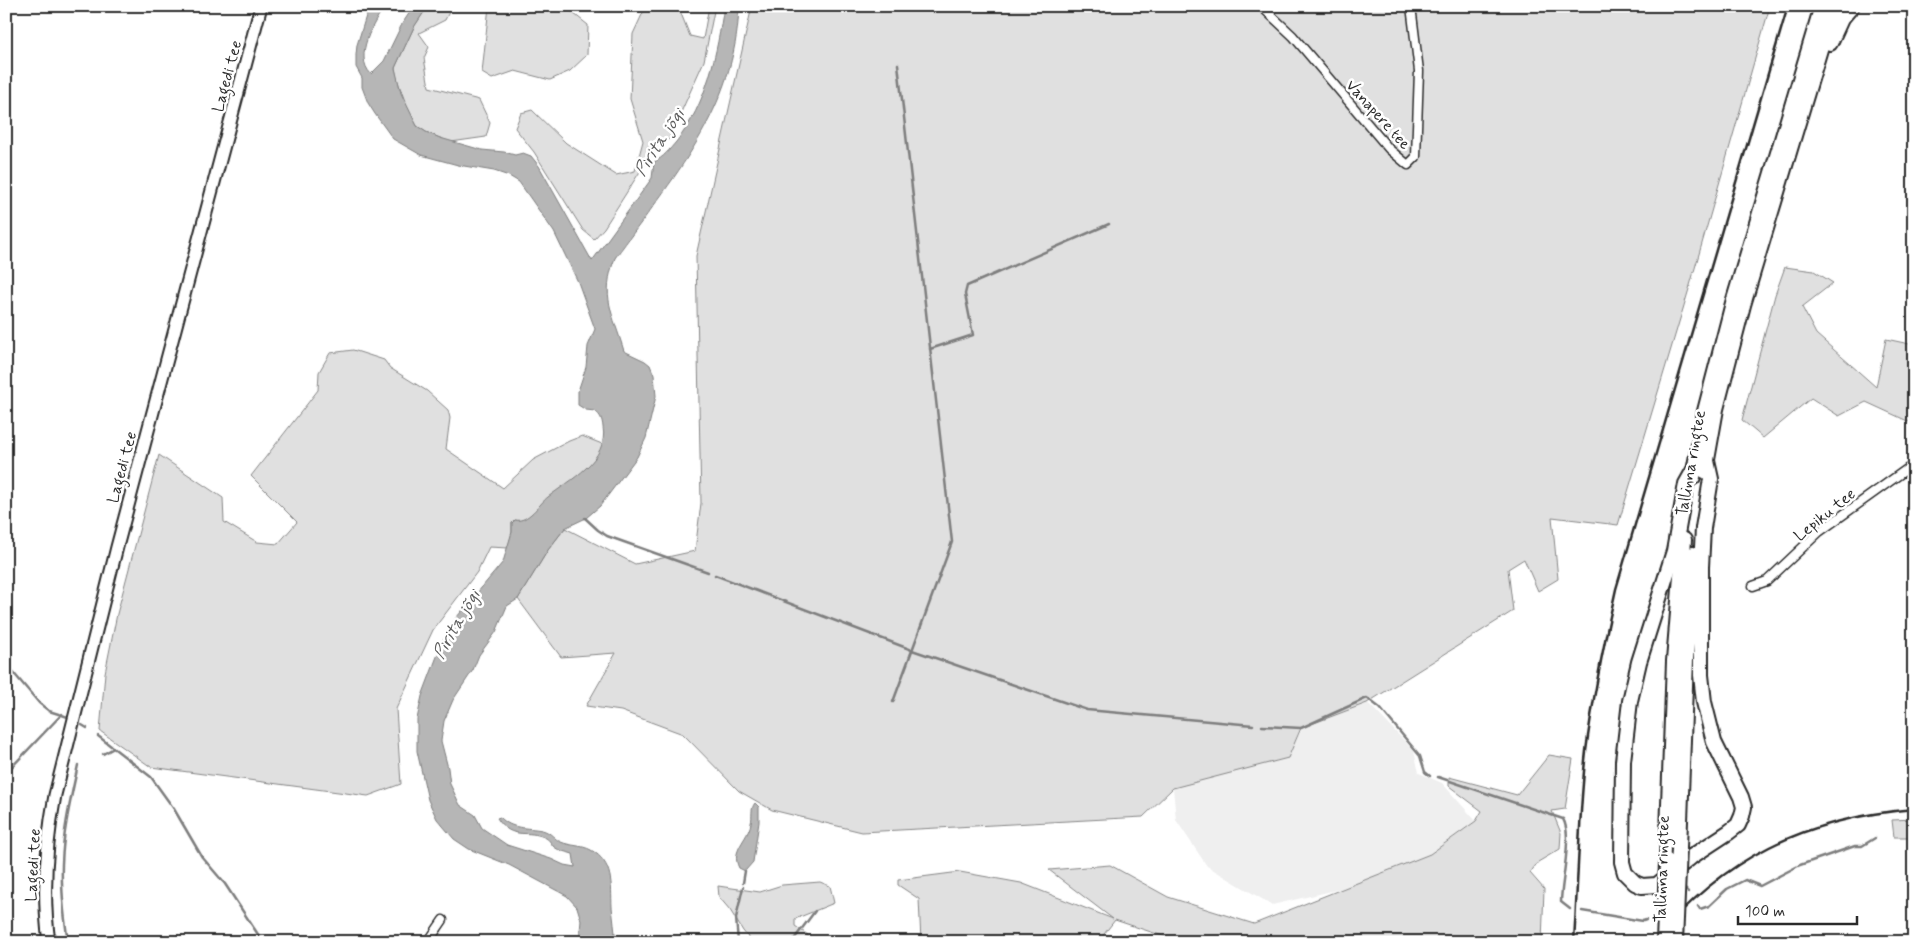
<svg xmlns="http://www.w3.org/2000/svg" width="1920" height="948" font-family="Mynerve,sans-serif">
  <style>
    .built { fill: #efefef }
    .green { fill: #e0e0e0; stroke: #868686 }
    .water { fill: #b6b6b6; stroke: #7e7e7e }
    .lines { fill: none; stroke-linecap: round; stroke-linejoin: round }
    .stream { stroke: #7e7e7e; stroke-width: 2.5 }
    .street-casing { stroke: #2b2b2b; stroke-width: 11 }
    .secondary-casing { stroke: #2b2b2b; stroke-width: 15 }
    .highway-casing { stroke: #2b2b2b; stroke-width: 18 }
    .street { stroke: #fff; stroke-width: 8 }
    .secondary { stroke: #fff; stroke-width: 11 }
    .highway { stroke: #fff; stroke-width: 14 }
    .rail { stroke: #2b2b2b; stroke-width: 2.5 }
    .highway-bridge-casing { stroke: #2b2b2b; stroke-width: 18; stroke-linecap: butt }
    .highway-bridge { stroke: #fff; stroke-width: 14 }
    .labels { text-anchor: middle; stroke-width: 5; stroke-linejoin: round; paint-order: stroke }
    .street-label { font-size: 16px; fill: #2b2b2b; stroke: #fff }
    .water-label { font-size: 18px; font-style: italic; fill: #5c5c5c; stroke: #fff }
  </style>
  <rect width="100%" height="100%" fill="#fff"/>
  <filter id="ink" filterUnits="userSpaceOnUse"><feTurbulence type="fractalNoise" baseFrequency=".02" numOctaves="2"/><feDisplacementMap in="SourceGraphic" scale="10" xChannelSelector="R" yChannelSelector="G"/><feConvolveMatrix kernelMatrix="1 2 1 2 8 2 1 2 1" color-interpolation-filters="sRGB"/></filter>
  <g filter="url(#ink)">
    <polygon class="built" points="1367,702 1414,751 1419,773 1442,783 1476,821 1430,854 1349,887 1272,905 1207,866 1176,820 1173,788 1287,758 1303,727"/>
    <g class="green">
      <polygon points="428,6 452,6 445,20 419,33 429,47 424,58 429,87 479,100 490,123 486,137 451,142 440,138 426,132 417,126 407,107 397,79 395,68 414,27"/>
      <polygon points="489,6 564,6 588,25 587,55 570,71 550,80 515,71 492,79 482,73"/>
      <polygon points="646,6 678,6 690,36 703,39 709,6 715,6 704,61 669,139 655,148 604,228 594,239 583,230 534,152 515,128 521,113 532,110 566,143 616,175 635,171 643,141 630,99 633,34"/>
      <polygon points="752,6 1770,6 1689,289 1618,525 1552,517 1558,579 1538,591 1524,559 1508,569 1513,611 1367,703 1301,728 1288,758 1173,788 1143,817 862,832 772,810 739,791 683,734 621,711 586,706 616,653 561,657 518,599 548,550 565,528 635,564 695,551 701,503 696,256"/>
      <polygon points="1785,267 1814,271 1833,283 1802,307 1816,334 1876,387 1886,339 1914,345 1914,424 1866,402 1839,416 1811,398 1763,438 1742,420 1775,295"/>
      <polygon points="353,350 384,360 390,368 427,391 448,410 450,418 446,449 503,488 533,460 569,441 582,436 602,444 610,473 551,526 515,520 512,523 512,532 508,548 489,547 477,572 433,630 396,709 401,784 368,796 151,767 100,731 105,673 117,614 159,455 223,498 224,522 257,542 278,544 297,522 251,476 318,390 319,372 330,353"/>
      <path d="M1549,755L1573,759L1565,809L1552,811L1561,833L1560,849L1538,862L1530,873L1544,889L1542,942H1173L1169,938L1115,920L1101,938C1061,941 1021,945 982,938L977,942H921L919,899L898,885V880L960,872L1021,883L1113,919L1049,870L1110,865L1168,897L1254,924L1430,854L1476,821L1482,811L1449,786V777L1517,795Z"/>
      <polygon points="1914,819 1914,837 1894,837 1892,820"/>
      <polygon points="820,882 830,886 834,903 795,919 795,926 808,935 809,942 752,942 743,931 730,910 719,897 718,886 760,892 782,885"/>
    </g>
    <g class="water">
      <path d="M369,6H385C374,22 353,56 371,74L384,61L402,24L414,6H428L414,27L395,68L401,93L417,126L426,132L440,138L482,150L504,152L515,155L523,153L531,156L539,166L592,261L652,178L654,162C664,157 669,150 676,142C707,104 717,53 724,6H739C736,109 672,179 615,258C600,296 613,314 624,351L645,361L650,365L654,375L656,396L646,438L637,457L600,506L586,518L565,528L548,550L518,599L507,606L496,632L479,655L473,670L453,700L444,721L441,741L448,768L450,784L460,805L475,815L482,828L507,845L551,859L564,865L575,867L573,854C567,852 559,851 554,847C551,844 550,840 546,838C527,828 512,842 497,818L500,817C512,830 526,827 542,830C551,832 554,839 561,842C570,846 582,845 591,850C614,863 611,885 612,907C613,919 615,930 616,942H579L581,920L577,907L567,896L509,865L469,849L454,839L437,819L428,800L417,751V719L422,696L436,659L444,639L456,618L503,562L512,532V523L515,520C528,523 539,504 548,497C570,480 609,460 603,427C602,419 601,416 595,411L586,410L578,405V391L586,367L588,346L595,329L578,282L554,232L519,182L509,176L494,171L458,165L421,155L393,139L375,114L368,103L362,87V78L356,67V55L357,45Z"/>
      <path d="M755,803L759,807V822L753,862L745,871L739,868C730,850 748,840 751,823C753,816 750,809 755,803Z"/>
    </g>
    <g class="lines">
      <g class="stream">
        <polyline points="930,349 973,335 965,294 967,286 1109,224"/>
        <polyline points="585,518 598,530 607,536 708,572"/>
        <polyline points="715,575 912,650 1087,710 1253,725"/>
        <polyline points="6,664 39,703 49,711 68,717"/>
        <polyline points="893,702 952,542 898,64"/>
        <polyline points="82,725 87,728"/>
        <polyline points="1262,726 1301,728 1367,698 1380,708 1420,756 1425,772 1430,776"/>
        <polyline points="98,736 151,777 174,809 202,857 225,884 263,942"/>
        <polyline points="103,754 114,748"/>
        <polyline points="6,773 62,714"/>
        <path d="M1438,777L1563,819C1573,835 1561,883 1561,902L1570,909"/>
        <polyline points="743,883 745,871"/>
        <polyline points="1683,887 1688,892"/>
        <polyline points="1698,906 1700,909 1709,906 1727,889 1745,880 1760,886 1800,865 1855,846 1862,846 1875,838"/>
        <polyline points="1582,911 1643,921 1646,920"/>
        <path d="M68,942C64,916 61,890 62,864C63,831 71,798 78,765"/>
        <polyline points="738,942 736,918 743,887"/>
        <polyline points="792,942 815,911"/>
      </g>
      <defs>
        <g id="street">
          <polyline points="1261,6 1293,36 1389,149 1408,165 1416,157 1419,71 1411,6"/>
          <polyline points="1753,586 1767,581 1819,532 1914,464"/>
          <polyline points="36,942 49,939"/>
          <polyline points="428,942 443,920"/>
        </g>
        <path id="secondary" d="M49,942C42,892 46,844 55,795L117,547L261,6"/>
        <g id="highway">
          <polyline points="1830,43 1841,19 1852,6"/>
          <polyline points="1695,468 1686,484 1674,551 1639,662 1630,701 1623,761 1622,862 1625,873 1635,883 1642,886 1657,885 1691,857 1729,832 1738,825 1742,816 1744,807 1741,797 1714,742 1704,702 1701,675 1701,567 1703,528 1711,479 1707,461"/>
          <polyline points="1705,471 1716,409 1743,305 1833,6"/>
          <polyline points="1693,477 1705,411 1733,303 1822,6"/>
          <polyline points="1679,848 1686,659 1693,554"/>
          <polyline points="1667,861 1674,661 1684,540"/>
        </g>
      </defs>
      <use href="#street" class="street-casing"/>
      <use href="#secondary" class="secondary-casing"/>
      <use href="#highway" class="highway-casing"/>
      <use href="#street" class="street"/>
      <use href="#secondary" class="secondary"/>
      <use href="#highway" class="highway"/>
      <g class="rail">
        <path d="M1574,942C1578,878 1579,814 1586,751C1593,696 1604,643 1616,589L1788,6"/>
        <path d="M1654,942C1723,857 1806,818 1914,809"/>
      </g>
      <defs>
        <g id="highway-bridge">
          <polyline points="1664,942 1667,861"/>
          <polyline points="1675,942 1679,848"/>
        </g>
      </defs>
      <use href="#highway-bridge" class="highway-bridge-casing"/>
      <use href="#highway-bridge" class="highway-bridge"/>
    </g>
  </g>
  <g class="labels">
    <g class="street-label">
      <text transform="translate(226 76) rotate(-75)" y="6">Lagedi tee</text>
      <text transform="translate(1379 114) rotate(48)" y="6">Vanapere tee</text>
      <text transform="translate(1690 463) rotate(-80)" y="6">Tallinna ringtee</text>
      <text transform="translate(121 467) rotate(-75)" y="6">Lagedi tee</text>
      <text transform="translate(1824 514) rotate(-39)" y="6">Lepiku tee</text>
      <text transform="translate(32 865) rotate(-87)" y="6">Lagedi tee</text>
      <text transform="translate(1661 869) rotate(-88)" y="6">Tallinna ringtee</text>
    </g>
    <g class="water-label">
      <text transform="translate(659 142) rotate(-57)" y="6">Pirita jõgi</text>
      <text transform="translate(456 624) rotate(-60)" y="6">Pirita jõgi</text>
    </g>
  </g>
  <rect width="1920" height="948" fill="none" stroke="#fff" stroke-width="25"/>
  <rect x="12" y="12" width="1895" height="923" fill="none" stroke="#2b2b2b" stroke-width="2" filter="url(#ink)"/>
  <path d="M1738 916v8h119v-8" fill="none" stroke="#2b2b2b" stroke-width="2.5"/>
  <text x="1745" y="916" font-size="15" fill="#2b2b2b" stroke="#ffffff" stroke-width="4" paint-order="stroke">100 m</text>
</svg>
